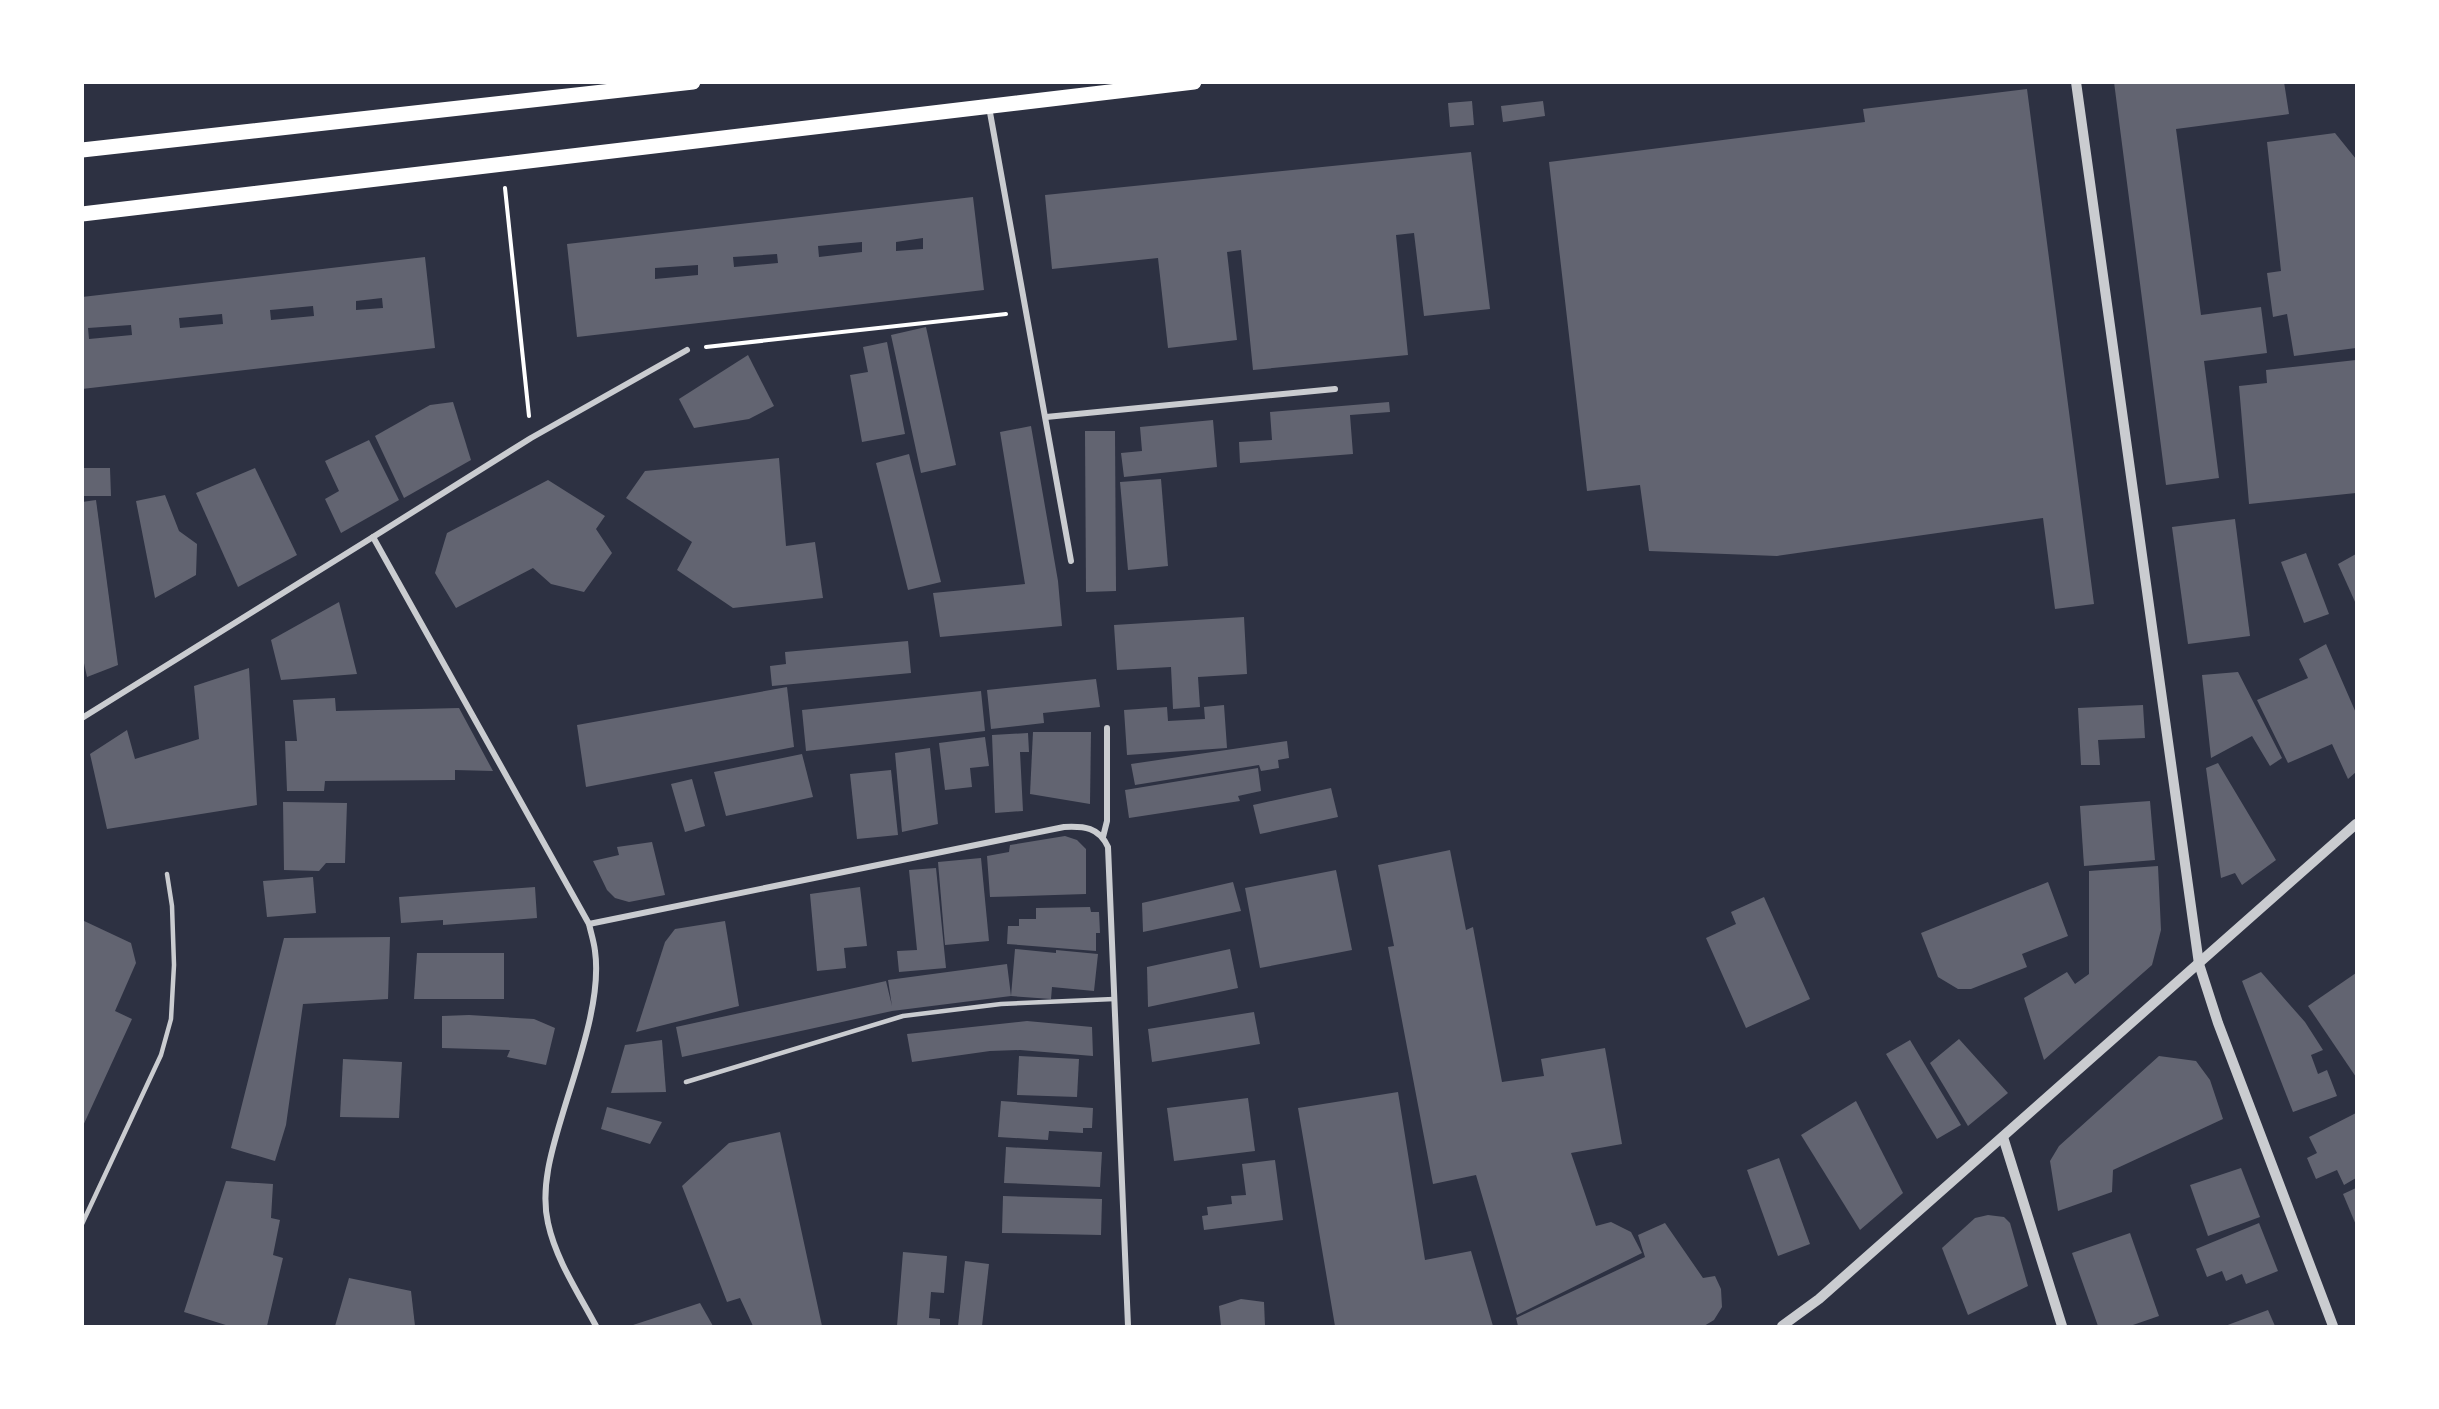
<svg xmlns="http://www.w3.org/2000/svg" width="2439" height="1409" font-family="'Playfair Display',serif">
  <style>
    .building { fill: #626471; fill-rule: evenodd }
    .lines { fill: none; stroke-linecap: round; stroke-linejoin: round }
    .path { stroke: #fff; stroke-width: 4 }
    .service { stroke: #caccd0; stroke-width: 4.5 }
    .minor { stroke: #caccd0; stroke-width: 6 }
    .tertiary { stroke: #caccd0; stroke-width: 10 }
    .primary { stroke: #fff; stroke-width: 15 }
  </style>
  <rect width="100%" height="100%" fill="#2d3142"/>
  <g class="building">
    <polygon points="2114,82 2284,82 2289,114 2176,129 2201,315 2261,307 2267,353 2204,361 2219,478 2166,485"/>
    <polygon points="2027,89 2094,604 2055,609 2043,518 1777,556 1649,551 1640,485 1587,491 1549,162 1865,122 1863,109"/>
    <polygon points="1472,101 1474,125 1450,127 1448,103"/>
    <polygon points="1543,101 1545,116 1503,122 1501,106"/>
    <polygon points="2335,133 2356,159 2356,348 2294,356 2287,314 2273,317 2267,273 2281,271 2267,142"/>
    <polygon points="1471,152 1490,309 1424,316 1414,233 1396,235 1408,355 1253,370 1241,250 1227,252 1237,340 1168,348 1158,258 1052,269 1045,195"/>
    <path d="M973,197L984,290L577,337L567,244ZM923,238V249L896,251V242ZM862,242V252L819,257L818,246ZM777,254L778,263L734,267L733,257ZM698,265V275L655,279V268Z"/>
    <path d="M425,257L435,348L82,389V297ZM382,298L383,308L356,310V301ZM313,306L314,316L271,320L270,310ZM222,314L223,324L180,328L179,318ZM131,325L132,335L89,339L88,328Z"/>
    <polygon points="926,327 956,465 921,473 891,335"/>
    <polygon points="887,342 905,434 862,442 850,375 868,372 863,347"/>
    <polygon points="748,355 774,406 749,419 694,428 679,399"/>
    <polygon points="2356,360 2356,493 2249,504 2239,386 2267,383 2266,370"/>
    <polygon points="453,402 471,460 404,498 375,436 430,405"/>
    <polygon points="1389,402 1390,412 1350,415 1353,454 1240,463 1239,442 1272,440 1270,412"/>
    <polygon points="1213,420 1217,467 1124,477 1121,453 1142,451 1140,427"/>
    <polygon points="1031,426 1058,581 1062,626 940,637 933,593 1025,584 1000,432"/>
    <polygon points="1085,431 1115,431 1116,591 1086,592"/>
    <polygon points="369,440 399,500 341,533 325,499 339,491 325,461"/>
    <polygon points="909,454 941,582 908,590 876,463"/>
    <polygon points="779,458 786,546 815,542 823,598 733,608 677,570 692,542 626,498 645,471"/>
    <polygon points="82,468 110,468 111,496 82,496"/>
    <polygon points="255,468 297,555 238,587 196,493"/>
    <polygon points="1161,479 1168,566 1128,570 1120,482"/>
    <polygon points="548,480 605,516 596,529 612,553 584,592 551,584 533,568 456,608 435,573 447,533"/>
    <polygon points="165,495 179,531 197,544 196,575 155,598 136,501"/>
    <polygon points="96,500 118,665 87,677 82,654 82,502"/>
    <polygon points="2235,519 2250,636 2188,644 2172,527"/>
    <polygon points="2306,553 2329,614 2304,623 2281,562"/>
    <polygon points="2356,554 2356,604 2338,564"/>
    <polygon points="339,602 357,674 281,680 271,640"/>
    <polygon points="1244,617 1247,674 1198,677 1200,707 1173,709 1171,667 1117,670 1114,625"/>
    <polygon points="908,641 911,673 772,686 770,666 786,664 785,652"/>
    <polygon points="2326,644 2356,713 2356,772 2348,779 2332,744 2288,763 2257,700 2308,678 2299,659"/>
    <polygon points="249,668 257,805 107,829 90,754 127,730 135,759 199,739 194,686"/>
    <polygon points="2238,672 2282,758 2270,766 2252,736 2211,758 2202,675"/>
    <polygon points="1096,679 1100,707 1043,713 1044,723 991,729 987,690"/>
    <polygon points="787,687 794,747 586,787 577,725"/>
    <polygon points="981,691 985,731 806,751 802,710"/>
    <polygon points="335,698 336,711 459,708 493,771 455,770 455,780 325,781 324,791 287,791 285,741 297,741 293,700"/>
    <polygon points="1224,705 1227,748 1127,755 1124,710 1167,707 1168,721 1205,719 1204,707"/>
    <polygon points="2143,705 2145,738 2098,740 2100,765 2081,765 2078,708"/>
    <polygon points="1033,732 1091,732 1090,804 1030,794"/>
    <polygon points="1028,733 1029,752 1020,752 1023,811 995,813 992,735"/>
    <polygon points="985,737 989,766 970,768 972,787 945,790 939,743"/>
    <polygon points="1287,741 1289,758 1278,760 1279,768 1261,771 1259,765 1135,785 1131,764"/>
    <polygon points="930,748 938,824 902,832 895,753"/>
    <polygon points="802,754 813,797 726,816 714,772"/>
    <polygon points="2218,763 2276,860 2242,885 2235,873 2221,878 2206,768"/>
    <polygon points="1258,768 1261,791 1238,796 1240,801 1129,818 1125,790"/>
    <polygon points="891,770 898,835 857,839 850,774"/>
    <polygon points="692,779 705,826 685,832 671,784"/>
    <polygon points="1331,788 1338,817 1260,834 1253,805"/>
    <polygon points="2150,801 2155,860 2084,866 2080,806"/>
    <polygon points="283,802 347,803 345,863 326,863 319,871 284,870"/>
    <polygon points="1065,836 1077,840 1086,849 1086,894 990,897 987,856 1009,852 1010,845"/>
    <polygon points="652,842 665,895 629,902 615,898 607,890 593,861 619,855 617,847"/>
    <polygon points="1450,850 1466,930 1473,927 1502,1082 1544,1076 1541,1059 1605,1048 1622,1144 1571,1153 1596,1226 1611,1222 1631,1232 1642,1253 1517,1315 1476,1175 1433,1184 1388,947 1394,946 1378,865"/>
    <polygon points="981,858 989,941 945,945 938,862"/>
    <polygon points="2158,866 2161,930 2152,965 2044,1060 2024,998 2067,972 2075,984 2089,974 2089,871"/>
    <polygon points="936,868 946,968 899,972 897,951 917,950 909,870"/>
    <polygon points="1336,870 1352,950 1260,968 1245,888"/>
    <polygon points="313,877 316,913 267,917 263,881"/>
    <polygon points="1233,882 1241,911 1143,932 1142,903"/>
    <polygon points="2048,882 2068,936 2022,954 2027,967 1971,989 1958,989 1938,977 1921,933"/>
    <polygon points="535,887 537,918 443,925 443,920 401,923 399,897"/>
    <polygon points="860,887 867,946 844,948 846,968 817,971 810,894"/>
    <polygon points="1764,897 1810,999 1746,1028 1706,938 1736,924 1731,912"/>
    <polygon points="1090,907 1091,912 1099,912 1100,933 1096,933 1096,951 1007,944 1008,926 1019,926 1019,919 1036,919 1036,908"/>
    <polygon points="82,920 131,943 136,963 115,1011 132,1019 82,1128"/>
    <polygon points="725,921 739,1006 636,1032 665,942 675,929"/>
    <polygon points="390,937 388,999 303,1004 286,1125 275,1161 231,1148 284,938"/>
    <polygon points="1015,949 1056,953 1056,950 1098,954 1094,991 1052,987 1051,999 1011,996 892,1011 682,1057 676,1027 886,981 892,1006 888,980 1007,964 1011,996"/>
    <polygon points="1230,949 1238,988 1148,1007 1147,967"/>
    <polygon points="417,953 504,953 504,999 414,999"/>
    <polygon points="2261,972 2305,1022 2323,1050 2311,1055 2318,1074 2327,1070 2337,1096 2293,1112 2242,981"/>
    <polygon points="2356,973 2356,1077 2308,1006"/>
    <polygon points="1254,1012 1260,1044 1152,1062 1148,1029"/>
    <polygon points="469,1015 534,1019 555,1028 546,1065 507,1057 510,1050 442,1048 442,1016"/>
    <polygon points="1027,1021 1092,1027 1093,1056 1020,1050 990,1051 912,1062 907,1034"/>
    <polygon points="1959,1039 2008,1093 1968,1126 1930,1063"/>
    <polygon points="662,1040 666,1092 611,1093 625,1045"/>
    <polygon points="1910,1040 1961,1125 1937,1139 1886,1054"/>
    <polygon points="1019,1056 1079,1059 1077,1097 1017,1095"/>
    <polygon points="2159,1056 2196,1061 2210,1080 2223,1119 2113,1170 2112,1192 2058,1211 2050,1161 2059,1146"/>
    <polygon points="343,1059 402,1062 399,1118 340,1117"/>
    <polygon points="1398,1092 1425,1260 1471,1251 1493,1326 1335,1326 1298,1108"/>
    <polygon points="1248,1098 1255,1151 1174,1161 1167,1108"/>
    <polygon points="1001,1101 1093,1108 1092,1128 1083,1128 1083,1133 1049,1131 1048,1140 998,1137"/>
    <polygon points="1856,1101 1903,1193 1860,1230 1801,1135"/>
    <polygon points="607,1107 662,1122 650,1144 601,1129"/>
    <polygon points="2356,1113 2356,1178 2344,1185 2337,1170 2316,1179 2307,1158 2317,1153 2309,1137"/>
    <polygon points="780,1132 822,1326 753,1326 740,1298 727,1302 682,1186 729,1143"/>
    <polygon points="1006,1147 1102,1152 1100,1187 1004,1183"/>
    <polygon points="1779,1158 1810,1244 1778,1256 1747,1170"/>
    <polygon points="1275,1160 1283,1220 1204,1230 1202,1216 1208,1215 1207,1207 1232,1204 1231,1196 1246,1195 1242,1164"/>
    <polygon points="2241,1168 2260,1217 2208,1236 2190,1185"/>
    <polygon points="226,1181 273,1184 271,1218 280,1220 273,1255 283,1258 267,1326 229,1326 184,1312"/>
    <polygon points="2356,1188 2356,1225 2343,1194"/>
    <polygon points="1003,1196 1102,1199 1101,1235 1002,1233"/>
    <polygon points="1988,1215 2004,1217 2010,1223 2028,1286 1968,1315 1942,1248 1975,1218"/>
    <polygon points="1665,1223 1703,1278 1715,1276 1721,1289 1722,1307 1714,1320 1704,1326 1518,1326 1516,1318 1645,1257 1638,1235"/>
    <polygon points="2259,1223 2278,1271 2246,1284 2242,1274 2226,1281 2222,1271 2207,1277 2196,1249"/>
    <polygon points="2130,1233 2159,1316 2130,1326 2098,1326 2072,1253"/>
    <polygon points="903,1252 947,1256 944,1293 931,1292 929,1318 940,1319 940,1326 897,1326"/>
    <polygon points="965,1261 989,1264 982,1326 958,1326"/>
    <polygon points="349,1278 411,1291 415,1326 335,1326"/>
    <polygon points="1241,1299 1264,1302 1265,1326 1221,1326 1219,1306"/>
    <polygon points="700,1303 713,1326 630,1326"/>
    <polygon points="2268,1310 2275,1326 2225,1326"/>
  </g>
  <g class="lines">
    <g class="path">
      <polyline points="505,188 529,416"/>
      <polyline points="706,347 1006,314"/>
    </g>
    <g class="service">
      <polyline points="686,1082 903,1016 1001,1004 1114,999"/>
      <polyline points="82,1224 161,1055 171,1019 174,965 172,906 167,874"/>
    </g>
    <g class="minor">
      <polyline points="989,107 1071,561"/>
      <polyline points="1046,417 1335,389"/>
      <polyline points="373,537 531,438 687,350"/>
      <path d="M82,718L373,537L589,924C591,933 594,942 595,951C602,1000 576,1068 562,1116C552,1149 540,1188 548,1223C556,1260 579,1294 596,1326"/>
      <polyline points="1103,837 1107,821 1107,728"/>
      <path d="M589,924L1064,827C1084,826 1099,827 1108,847L1128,1326"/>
    </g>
    <g class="tertiary">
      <polyline points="2076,82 2199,964 2218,1023 2333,1326"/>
      <polyline points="2003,1137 2062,1326"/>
      <polyline points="1782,1326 1819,1299 2356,824"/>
    </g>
    <g class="primary">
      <polyline points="82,150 693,82"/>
      <polyline points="82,214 1194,82"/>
    </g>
  </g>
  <rect width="2439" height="1409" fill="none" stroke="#ffffff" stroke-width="168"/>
</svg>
